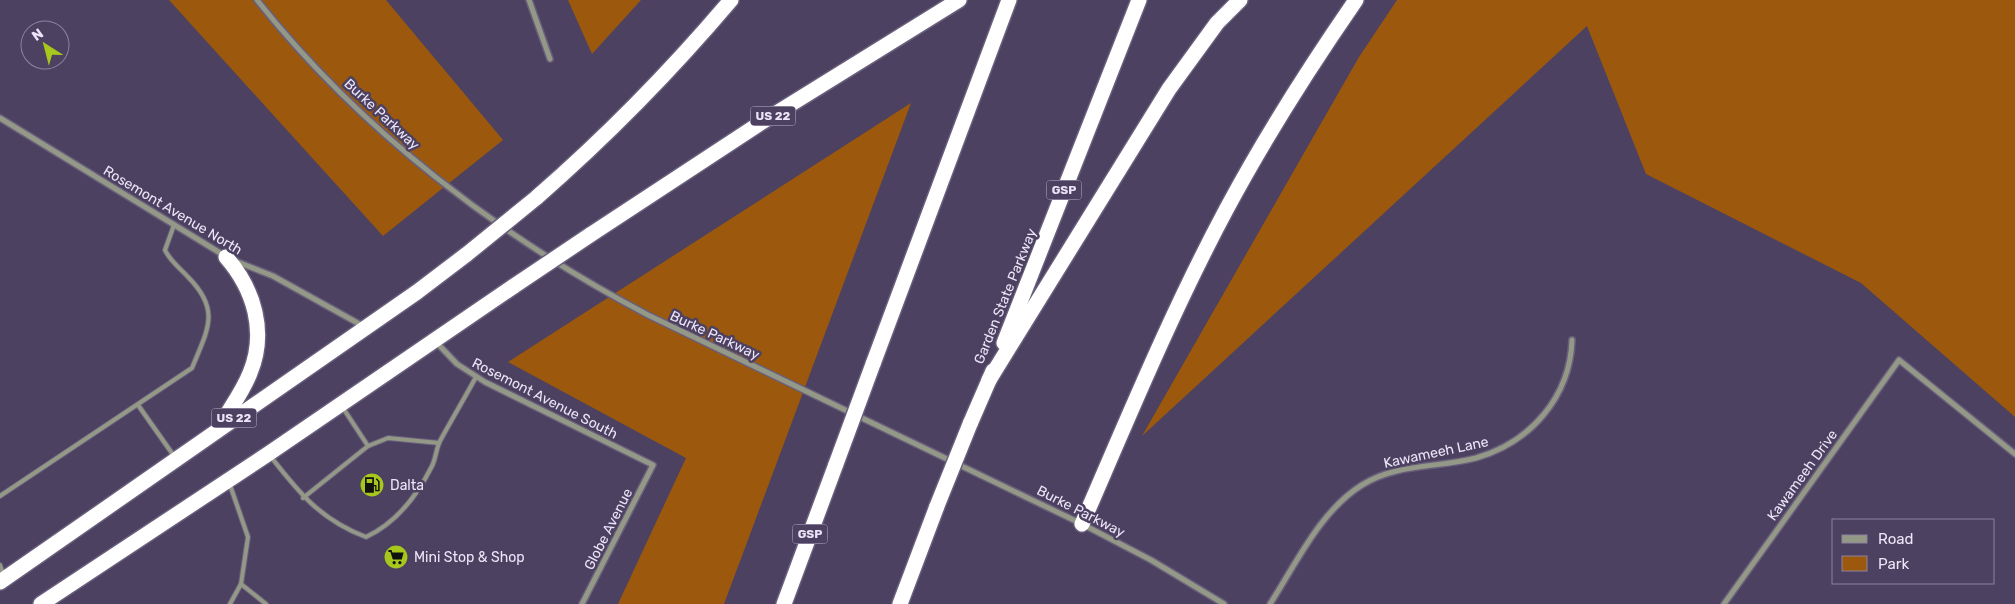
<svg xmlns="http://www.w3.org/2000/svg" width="2015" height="604" font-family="Rubik,sans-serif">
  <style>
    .green { fill: #9c590e }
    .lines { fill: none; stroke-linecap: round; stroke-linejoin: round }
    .lane-casing { stroke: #695f7c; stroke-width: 6 }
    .street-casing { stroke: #695f7c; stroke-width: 8 }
    .highway-casing { stroke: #695f7c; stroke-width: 18 }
    .lane { stroke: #939887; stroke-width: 4 }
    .street { stroke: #939887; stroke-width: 5 }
    .highway { stroke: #fff; stroke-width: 15 }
    .highway-bridge-casing { stroke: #695f7c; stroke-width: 18; stroke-linecap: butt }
    .highway-bridge { stroke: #fff; stroke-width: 15 }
    .labels { text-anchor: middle; stroke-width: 5; stroke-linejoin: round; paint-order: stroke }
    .shield { fill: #4c4160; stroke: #bcb4cb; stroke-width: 1 }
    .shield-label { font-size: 12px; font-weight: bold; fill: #ece5f9 }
    .street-label { font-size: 14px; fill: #ece5f9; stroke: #4c4160 }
    .poi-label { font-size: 14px; fill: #ece5f9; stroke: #4c4160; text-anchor: start }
  </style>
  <rect width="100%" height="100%" fill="#4c4160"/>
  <g class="green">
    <polygon points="169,0 386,0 503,140 383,236"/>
    <polygon points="568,0 641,0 592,54"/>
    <polygon points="1397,0 2015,0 2015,417 1861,283 1646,174 1587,26 1142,436 1359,57"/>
    <polygon points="911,103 724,604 618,604 686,458 508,362"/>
  </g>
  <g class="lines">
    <defs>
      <g id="lane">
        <polyline points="138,405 174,456"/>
        <polyline points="343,408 368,446"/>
        <path d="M271,457C300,494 321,520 366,537C396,523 417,496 432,466C436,458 436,449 440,441C452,419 464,399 476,377"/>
        <path d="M0,496L192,368C208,329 221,310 188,277C180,268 170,261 165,250L174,225"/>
        <polyline points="303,498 368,446 388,438 439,443"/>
        <polyline points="0,565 3,574"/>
        <polyline points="241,584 266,604"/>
        <polyline points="230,604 241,584 248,537 230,485"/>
      </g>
      <g id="street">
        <path d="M257,0C361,131 500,237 648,315L1082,524L1151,560L1224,604"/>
        <polyline points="529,0 550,59"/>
        <polyline points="0,118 225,256"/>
        <polyline points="235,261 273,276 363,326"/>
        <polyline points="435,341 457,364 485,382 653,465 582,604"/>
        <path d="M1270,604C1296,564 1320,511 1362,485C1397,463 1438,468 1476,458C1531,442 1570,397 1572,340"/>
        <polyline points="1724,604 1899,360 2015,454"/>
      </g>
      <g id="highway">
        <path d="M536,198C606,137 670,72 731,0"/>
        <polyline points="590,235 759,124 959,0"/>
        <polyline points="1004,343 1139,0"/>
        <polyline points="873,364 1009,0"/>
        <polyline points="989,380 1169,89 1217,23 1240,0"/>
        <path d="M221,424C231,407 243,391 250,373C267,332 254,289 226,257"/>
        <polyline points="970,424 993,371"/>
        <path d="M1082,524C1128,418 1172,311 1226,210C1265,137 1309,68 1356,0"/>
        <polyline points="0,582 417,292 467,254"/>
        <polyline points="41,604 268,454 514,286"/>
        <polyline points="784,604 836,464"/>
        <polyline points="900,604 937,506"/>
      </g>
    </defs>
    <use href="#lane" class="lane-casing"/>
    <use href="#street" class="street-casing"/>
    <use href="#highway" class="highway-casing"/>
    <use href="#lane" class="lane"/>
    <use href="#street" class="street"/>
    <use href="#highway" class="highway"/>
    <defs>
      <g id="highway-bridge">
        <polyline points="467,254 536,198"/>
        <polyline points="514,286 590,235"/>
        <polyline points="836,464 873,364"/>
        <polyline points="937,506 970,424"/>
      </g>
    </defs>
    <use href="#highway-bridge" class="highway-bridge-casing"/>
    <use href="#highway-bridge" class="highway-bridge"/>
  </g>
  <defs>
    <symbol id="fuel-disc" viewBox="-11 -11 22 22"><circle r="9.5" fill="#a8c71d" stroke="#4c4160"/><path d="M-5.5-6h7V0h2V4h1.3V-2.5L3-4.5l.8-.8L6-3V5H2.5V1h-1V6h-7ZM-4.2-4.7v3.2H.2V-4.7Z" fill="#111"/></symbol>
    <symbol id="supermarket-disc" viewBox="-11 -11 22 22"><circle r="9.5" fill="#a8c71d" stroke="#4c4160"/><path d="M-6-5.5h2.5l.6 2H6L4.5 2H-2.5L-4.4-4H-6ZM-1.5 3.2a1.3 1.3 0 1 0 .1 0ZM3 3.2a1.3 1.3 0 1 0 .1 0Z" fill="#111"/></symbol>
  </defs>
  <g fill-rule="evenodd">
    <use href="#fuel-disc" x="358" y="471" width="28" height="28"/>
    <use href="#supermarket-disc" x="382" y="543" width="28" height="28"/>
  </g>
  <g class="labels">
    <g class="shield">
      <rect x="750.5" y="106.5" width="45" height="19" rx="4"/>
      <rect x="1046.5" y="180.5" width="35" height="19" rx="4"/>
      <rect x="211.5" y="408.5" width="45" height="19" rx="4"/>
      <rect x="792.5" y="524.5" width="35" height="19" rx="4"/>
    </g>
    <g class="shield-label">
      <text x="773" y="120">US 22</text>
      <text x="1064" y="194">GSP</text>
      <text x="234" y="422">US 22</text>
      <text x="810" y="538">GSP</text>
    </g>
    <g class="street-label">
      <text transform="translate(382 114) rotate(43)" y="5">Burke Parkway</text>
      <text transform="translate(173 210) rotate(31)" y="5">Rosemont Avenue North</text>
      <text transform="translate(1005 296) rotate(-68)" y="5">Garden State Parkway</text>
      <text transform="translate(715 335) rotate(25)" y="5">Burke Parkway</text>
      <text transform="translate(545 398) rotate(27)" y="5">Rosemont Avenue South</text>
      <text transform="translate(1436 452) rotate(-12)" y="5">Kawameeh Lane</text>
      <text transform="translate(1802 475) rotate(-54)" y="5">Kawameeh Drive</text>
      <text transform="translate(1081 511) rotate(27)" y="5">Burke Parkway</text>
      <text transform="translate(608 529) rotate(-63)" y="5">Globe Avenue</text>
    </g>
    <g class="poi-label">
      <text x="390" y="490">Dalta</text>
      <text x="414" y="562">Mini Stop &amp; Shop</text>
    </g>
  </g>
  <rect x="1832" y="519" width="162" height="65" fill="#4c4160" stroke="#8c839d"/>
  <rect x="1842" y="535" width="25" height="8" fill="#939887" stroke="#8c839d"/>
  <text x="1878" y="544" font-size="15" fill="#ece5f9">Road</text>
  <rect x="1842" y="556" width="25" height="15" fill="#9c590e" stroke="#8c839d"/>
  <text x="1878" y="569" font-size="15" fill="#ece5f9">Park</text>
  <g transform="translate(45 45) rotate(324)"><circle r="24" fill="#4c4160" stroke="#8c839d"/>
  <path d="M0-4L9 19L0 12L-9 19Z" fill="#a8c71d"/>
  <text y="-8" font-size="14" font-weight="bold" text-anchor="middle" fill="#ece5f9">N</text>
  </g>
</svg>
